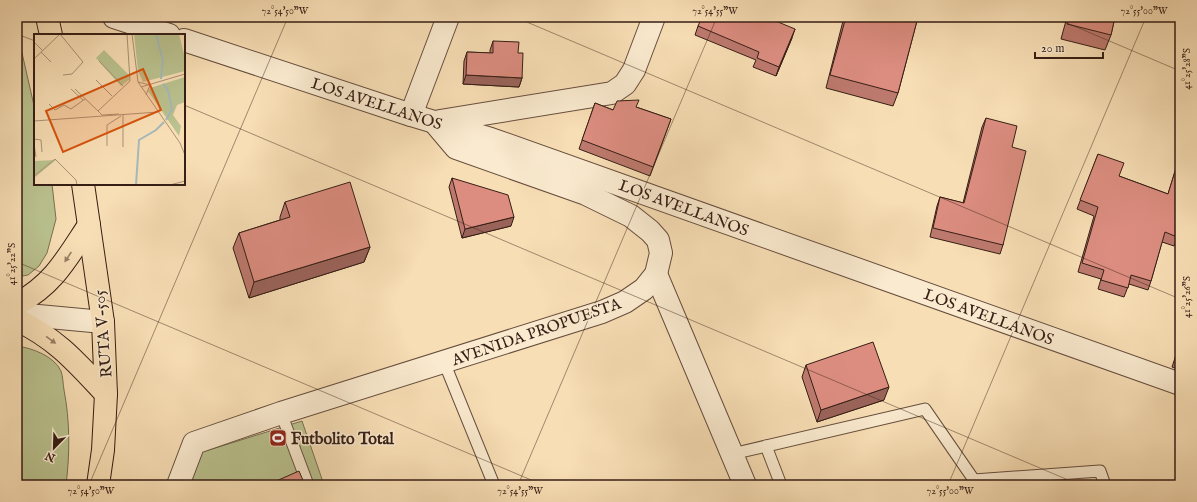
<svg xmlns="http://www.w3.org/2000/svg" width="1197" height="502" font-family="'IM FELL English',serif">
  <style>
    .green { fill: #bac28f; stroke: #787052 }
    .lines { fill: none; stroke-linecap: round; stroke-linejoin: round }
    .service-casing { stroke: #664e3d; stroke-width: 13 }
    .minor-casing { stroke: #664e3d; stroke-width: 24 }
    .tertiary-casing { stroke: #664e3d; stroke-width: 24 }
    .primary-casing { stroke: #361e15; stroke-width: 24 }
    .service { stroke: #faeacf; stroke-width: 11 }
    .minor { stroke: #faeacf; stroke-width: 22 }
    .tertiary { stroke: #faeacf; stroke-width: 22 }
    .primary { stroke: #f8deb5; stroke-width: 22 }
    .wall { fill: #bd796e; stroke: #361e15 }
    .shaded-wall { fill: #9a635a; stroke: #361e15 }
    .building { fill: #dc8d80; stroke: #361e15 }
    .oneway { fill: #977e65 }
    .ticks { fill: none; stroke: #361e15; stroke-width: 1; stroke-opacity: 0.45 }
    .labels { text-anchor: middle; stroke-width: 3; stroke-linejoin: round; paint-order: stroke }
    .street-label { font-size: 16px; fill: #361e15; stroke: #faeacf }
    .poi-label { font-size: 16px; font-weight: bold; fill: #361e15; stroke: #faeacf; text-anchor: start }
    .inset-river { fill: none; stroke: #a4b9ba; stroke-width: 2 }
    .inset-road { fill: none; stroke: #aa9175; stroke-width: 1 }
    .view { fill: #d6530d; fill-opacity: 0.15; stroke: #d6530d; stroke-width: 2 }
    .inset-edge { fill: none; stroke: #361e15; stroke-width: 2 }
    .neatline { fill: none; stroke: #361e15; stroke-width: 1.5 }
    .ticks-label { font-size: 10px; text-anchor: middle; fill: #361e15 }
  </style>
  <rect width="100%" height="100%" fill="#f8deb5"/>
  <filter id="stains"><feTurbulence type="fractalNoise" baseFrequency=".005" numOctaves="4"/><feColorMatrix values="0 0 0 0 .2 0 0 0 0 .09 0 0 0 0 .02 0 0 0 .5 -.17"/></filter>
  <radialGradient id="worn" r=".72"><stop offset=".6" stop-color="#630" stop-opacity="0"/><stop offset="1" stop-color="#630" stop-opacity=".3"/></radialGradient>
  <g class="green">
    <polygon points="17,31 35,110 35,184 52,184 56,219 47,253 39,266 28,275 17,277"/>
    <path d="M17,346C32,348 54,356 61,371C63,377 63,384 64,390C70,421 70,453 66,485H17Z"/>
    <polygon points="302,421 324,485 185,485 196,454"/>
  </g>
  <g class="lines">
    <defs>
      <g id="service">
        <polyline points="444,362 494,485"/>
        <polyline points="281,413 308,485"/>
        <polyline points="766,446 781,485"/>
        <polyline points="732,454 925,409 974,480 1100,471 1105,485"/>
      </g>
      <g id="minor">
        <polyline points="114,17 169,35"/>
        <polyline points="184,40 411,115 491,139 1180,384"/>
        <polyline points="411,115 448,17"/>
        <polyline points="440,121 612,93 625,84 634,70 654,17"/>
        <polyline points="656,274 745,485"/>
        <polyline points="178,485 194,443 281,413 602,312 625,302 644,289 656,274 661,253 658,240 650,231 631,216 586,194 456,148 434,122"/>
      </g>
      <polyline id="tertiary" points="17,314 103,322"/>
      <g id="primary">
        <polyline points="47,17 51,35"/>
        <polyline points="83,184 103,322 106,394 103,450 98,485"/>
        <path d="M17,304C54,284 67,258 89,225"/>
        <path d="M17,320C57,339 77,363 106,394"/>
      </g>
    </defs>
    <use href="#service" class="service-casing"/>
    <use href="#minor" class="minor-casing"/>
    <use href="#tertiary" class="tertiary-casing"/>
    <use href="#primary" class="primary-casing"/>
    <use href="#service" class="service"/>
    <use href="#minor" class="minor"/>
    <use href="#tertiary" class="tertiary"/>
    <use href="#primary" class="primary"/>
  </g>
  <g class="wall">
    <polygon points="844,17 918,17 898,93 893,106 826,88"/>
    <polygon points="1067,17 1115,17 1111,35 1105,50 1061,39"/>
    <polygon points="698,26 792,38 776,76 753,67 756,60 695,35"/>
    <polygon points="493,41 518,53 522,78 519,87 463,84 464,61 467,52 490,53 490,50"/>
    <polygon points="595,103 613,110 636,107 671,119 650,176 579,149"/>
    <polygon points="986,118 1012,147 1003,245 1000,254 930,237 937,206 940,197 963,203 982,127"/>
    <polygon points="1098,154 1119,176 1168,194 1176,168 1180,230 1174,246 1162,242 1151,281 1148,290 1129,284 1124,297 1098,289 1101,279 1078,272 1094,216 1077,209"/>
    <polygon points="452,178 511,226 462,238 449,187"/>
    <polygon points="285,202 370,247 364,262 249,298 233,248 239,233 280,220 280,217"/>
    <polygon points="1180,343 1180,370 1172,367"/>
    <polygon points="806,365 884,400 817,422 802,377"/>
  </g>
  <g class="shaded-wall">
    <polygon points="795,29 792,38 776,76 779,67"/>
    <polygon points="466,75 522,78 519,87 463,84"/>
    <polygon points="514,217 511,226 462,238 465,229"/>
    <polygon points="370,247 364,262 249,298 254,282"/>
    <polygon points="889,387 884,400 817,422 821,410"/>
  </g>
  <g class="building">
    <polygon points="702,17 766,17 795,29 779,67 757,58 759,52 698,26"/>
    <polygon points="846,17 918,17 898,93 830,75"/>
    <polygon points="1069,17 1115,17 1111,35 1067,24"/>
    <polygon points="493,41 519,42 518,53 523,53 522,78 466,75 467,52 493,53"/>
    <polygon points="639,100 636,107 671,119 653,167 582,140 595,103 613,110 617,101"/>
    <polygon points="986,118 1017,126 1012,147 1026,151 1003,245 933,228 940,197 964,203"/>
    <polygon points="1098,154 1124,163 1119,176 1168,194 1176,168 1180,169 1180,230 1177,237 1165,232 1151,281 1131,275 1128,288 1101,280 1104,270 1082,263 1098,207 1080,200"/>
    <polygon points="452,178 508,195 514,217 465,229"/>
    <polygon points="350,182 370,247 254,282 239,233 290,217 285,202"/>
    <polygon points="873,342 889,387 821,410 806,365"/>
    <polygon points="1180,344 1180,360 1175,358"/>
    <polygon points="299,471 305,485 267,485"/>
  </g>
  <defs><path id="oneway-solid" d="M-6-.8H1V-3.2L6.5 0L1 3.2V.8H-6Z"/></defs>
  <g class="oneway">
    <use href="#oneway-solid" transform="translate(68 257) rotate(124)"/>
    <use href="#oneway-solid" transform="translate(51 340) rotate(36)"/>
  </g>
  <path class="ticks" d="M515,17L1180,299M1053,17L1180,71M17,34L35,41M184,105L1080,485M17,262L543,485M89,485L288,17M518,485L717,17M948,485L1146,17"/>
  <defs>
    <symbol id="stadium-square" viewBox="-11 -11 22 22"><rect x="-9" y="-9" width="18" height="18" rx="4" fill="#8f2418" stroke="#faeacf"/><path d="M0-5a6.5 5 0 1 0 0 10a6.5 5 0 1 0 0-10ZM-3.5-1.8h7v3.6h-7Z" fill="#fff"/></symbol>
  </defs>
  <g fill-rule="evenodd">
    <use href="#stadium-square" x="268" y="428" width="20" height="20"/>
  </g>
  <g class="labels">
    <g class="street-label">
      <text transform="translate(377 103) rotate(18)" y="6">LOS AVELLANOS</text>
      <text transform="translate(684 207) rotate(20)" y="6">LOS AVELLANOS</text>
      <text transform="translate(989 316) rotate(20)" y="6">LOS AVELLANOS</text>
      <text transform="translate(536 331) rotate(-19)" y="6">AVENIDA PROPUESTA</text>
      <text transform="translate(102 334) rotate(-95)" y="6">RUTA V-505</text>
    </g>
    <g class="poi-label">
      <text x="291" y="444">Futbolito Total</text>
    </g>
  </g>
  <g transform="translate(34 34)">
    <rect width="151" height="151" fill="#f8deb5"/>
    <path d="M100,0H145L151,24V37L109,48L104,37ZM70,16L95,41V46L87,52L62,24ZM151,43V68L143,71L139,81L147,92L145,102L114,57L116,54ZM22,126L0,144V127Z" fill="#bac28f"/>
    <path class="inset-river" d="M122,0L129,27L128,33M127,45L128,33M129,50L134,56L138,75L132,86M102,151L105,106L122,96L130,88"/>
    <path class="inset-road" d="M98,0L104,48L146,109L151,121M0,8L9,17M7,18L17,28M0,25L26,0L49,28L38,40L29,41M65,27L89,52M62,46L78,62M104,48L116,51L112,61M107,53L151,40M37,55L49,66M41,55L64,77M15,70L21,76L30,71L37,75L51,65M85,80L68,81L64,77L96,47L93,0M0,87L124,78M0,105L7,106L8,118M0,110L2,123M73,112V91L87,82M89,113V81M0,142L21,125L42,146L43,151M136,151L151,147"/>
    <path class="view" d="M109,35L127,76L29,118L12,77Z"/>
    <rect width="151" height="151" class="inset-edge"/>
  </g>
  <rect width="1197" height="502" fill="none" stroke="#f8deb5" stroke-width="44"/>
  <g transform="translate(54 448) rotate(203)" stroke="#faeacf" stroke-width="3" paint-order="stroke">
  <path d="M0-3L7 15L0 10L-7 15Z" fill="#361e15"/>
  <text y="-6" font-size="11" font-weight="bold" text-anchor="middle" fill="#361e15">N</text>
  </g>
  <path d="M1035 52v6h68v-6" fill="none" stroke="#361e15" stroke-width="2"/>
  <text x="1041" y="52" font-size="12" fill="#361e15" stroke="#faeacf" stroke-width="3" paint-order="stroke">20 m</text>
  <rect x="22" y="22" width="1153" height="458" class="neatline"/>
  <g class="ticks-label">
    <text x="285" y="14">72°54'50"W</text>
    <text x="715" y="14">72°54'55"W</text>
    <text x="1144" y="14">72°55'00"W</text>
    <text transform="translate(1186 69) rotate(-90)" y="4">41°25'28"S</text>
    <text transform="translate(11 264) rotate(-90)" y="4">41°25'22"S</text>
    <text transform="translate(1186 297) rotate(-90)" y="4">41°25'26"S</text>
    <text x="91" y="494">72°54'50"W</text>
    <text x="520" y="494">72°54'55"W</text>
    <text x="950" y="494">72°55'00"W</text>
  </g>
  <rect width="100%" height="100%" filter="url(#stains)"/>
  <rect width="100%" height="100%" fill="url(#worn)"/>
</svg>
